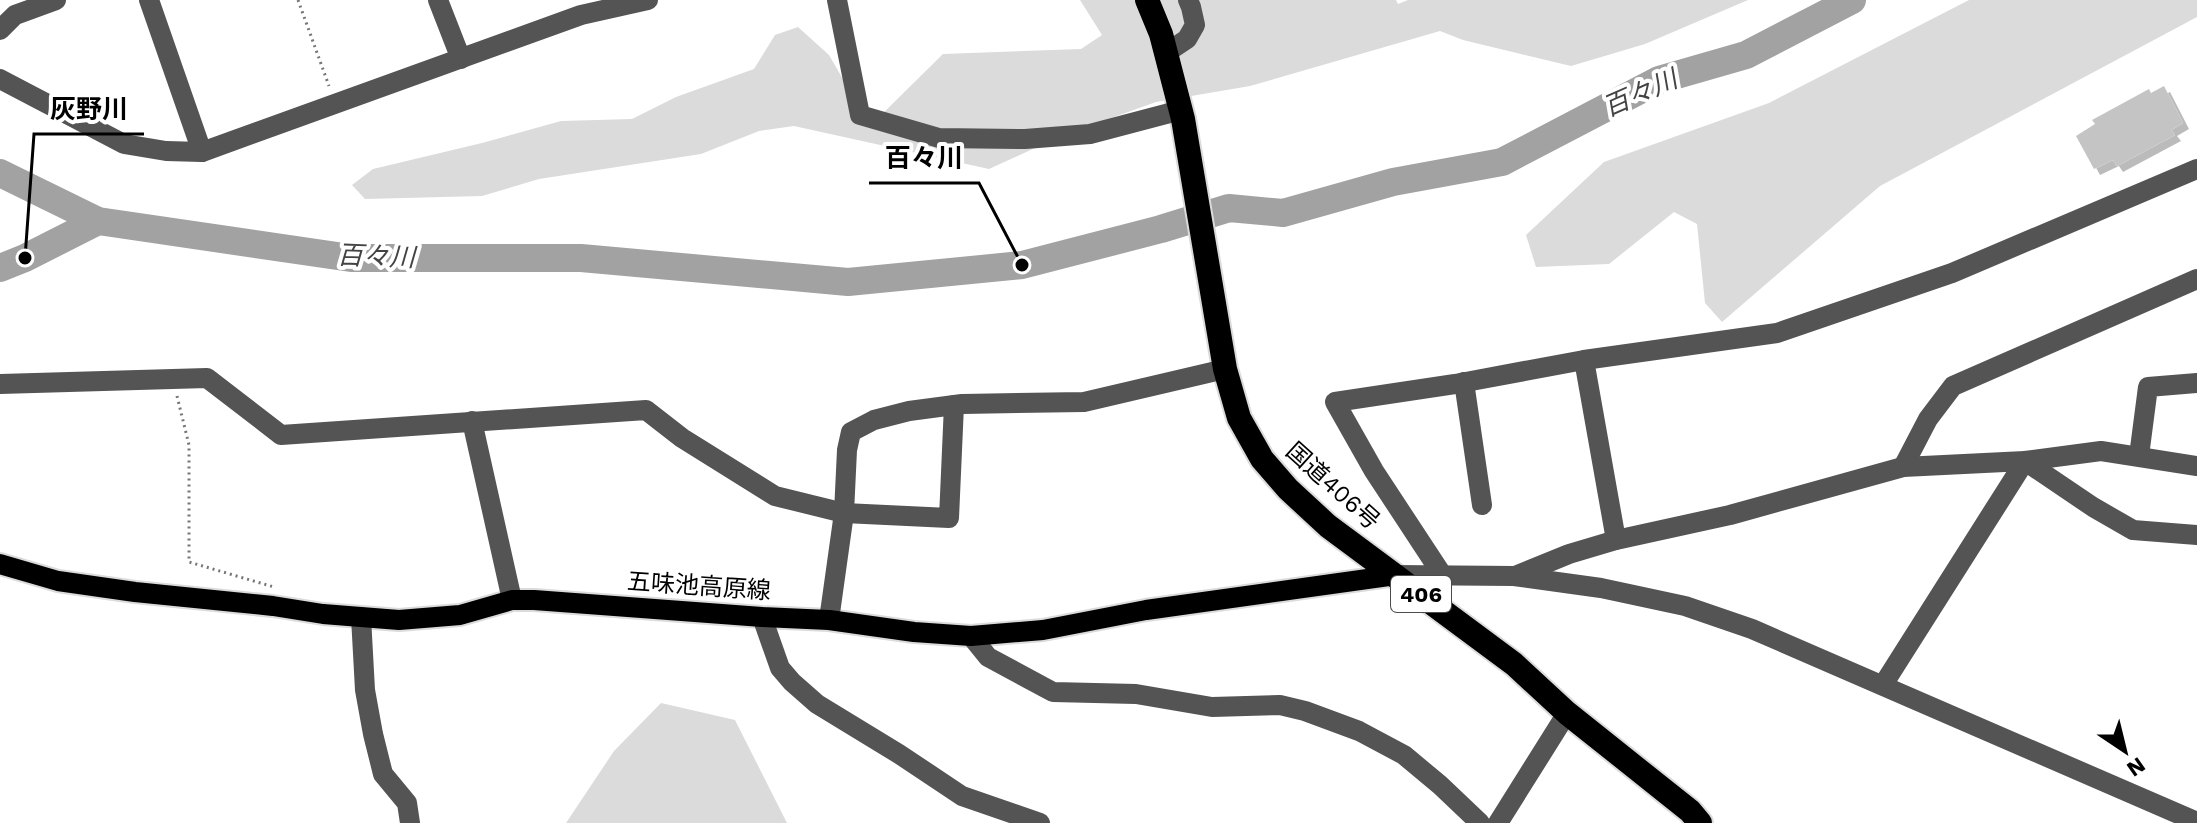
<svg xmlns="http://www.w3.org/2000/svg" width="2197" height="823" font-family="'Work Sans','Noto Sans JP',sans-serif">
  <style>
    .green { fill: #dbdbdb }
    .lines { fill: none; stroke-linecap: round; stroke-linejoin: round }
    .river { stroke: #a2a2a2; stroke-width: 28 }
    .building { fill: #c4c4c4; filter: url(#shadow) }
    .major-casing { stroke: #dbdbdb; stroke-width: 24 }
    .highway-casing { stroke: #dbdbdb; stroke-width: 28 }
    .path { stroke: #767676; stroke-width: 3; stroke-dasharray: 2 4; stroke-linecap: butt }
    .minor { stroke: #545454; stroke-width: 20 }
    .major { stroke: #000; stroke-width: 20 }
    .highway { stroke: #000; stroke-width: 24 }
    .labels { text-anchor: middle; stroke-width: 8; stroke-linejoin: round; paint-order: stroke }
    .shield { fill: #fff; stroke: #4c4c4c; stroke-width: 2 }
    .shield-label { font-size: 22px; font-weight: bold; fill: #000 }
    .street-label { font-size: 24px; fill: #000; stroke: #fff }
    .water-label { font-size: 26px; font-style: italic; fill: #434343; stroke: #fff }
    .leader { fill: none; stroke: #000; stroke-width: 3 }
    .callout-dot { fill: #000; stroke: #fff; stroke-width: 3 }
    .callout-label { font-size: 26px; text-anchor: middle; font-weight: bold; fill: #000; stroke: #fff; stroke-width: 8; stroke-linejoin: round; paint-order: stroke }
  </style>
  <defs>
    <filter id="shadow"><feDropShadow dx="6" dy="6" stdDeviation="0" flood-color="#0004"/></filter>
  </defs>
  <rect width="100%" height="100%" fill="#fff"/>
  <g class="green">
    <polygon points="1080,0 1396,0 1398,4 1408,0 1748,0 1645,44 1571,66 1463,40 1440,31 1250,86 1156,102 1061,136 989,169 794,126 759,131 701,154 539,179 482,196 365,199 352,185 373,169 482,143 561,121 632,119 676,97 754,69 775,35 798,27 829,55 870,126 943,54 1081,49 1102,35"/>
    <polygon points="1969,0 2197,0 2197,17 1880,186 1722,322 1705,303 1697,224 1674,212 1609,264 1536,267 1526,235 1604,162 1769,103"/>
    <polygon points="661,703 735,720 787,823 566,823 614,751"/>
  </g>
  <g class="lines">
    <g class="river">
      <polyline points="0,173 98,221 351,258 581,258 848,282 1022,265 1161,229 1229,208 1283,213 1393,182 1502,162 1659,80 1746,55 1852,0"/>
      <polyline points="0,268 25,258 98,221"/>
    </g>
  </g>
  <polygon class="building" points="2164,86 2183,123 2171,130 2175,135 2117,166 2113,160 2094,169 2076,136 2095,124 2092,120 2149,89 2151,93"/>
  <g class="lines">
    <defs>
      <polyline id="major" points="0,564 58,581 135,592 273,606 323,614 399,620 460,615 512,600 534,600 762,617 829,620 914,632 971,636 1043,630 1146,610 1396,575"/>
      <polyline id="highway" points="1147,0 1161,34 1183,119 1225,369 1239,418 1262,459 1288,489 1328,526 1514,664 1567,713 1690,811 1700,823"/>
    </defs>
    <use href="#major" class="major-casing"/>
    <use href="#highway" class="highway-casing"/>
    <g class="path">
      <polyline points="298,0 329,86"/>
      <polyline points="177,396 189,445 189,562 274,587"/>
    </g>
    <g class="minor">
      <polyline points="149,0 202,152"/>
      <polyline points="438,0 461,59"/>
      <polyline points="837,0 860,115 939,138 1025,139 1090,134 1181,110"/>
      <polyline points="0,30 15,15 56,0"/>
      <polyline points="1166,53 1187,39 1195,25 1191,7 1188,0"/>
      <polyline points="0,79 124,144 166,151 202,152 581,15 648,0"/>
      <polyline points="1584,360 1616,540"/>
      <polyline points="1464,382 1482,505"/>
      <polyline points="0,384 207,378 281,435 646,410 682,438 775,496 844,513 949,518 954,405"/>
      <polyline points="472,421 512,600"/>
      <polyline points="2139,456 2148,387 2197,383"/>
      <polyline points="2025,461 2093,507 2133,530 2197,535"/>
      <polyline points="1903,467 1928,419 1953,386 2197,279"/>
      <polyline points="1396,575 1514,576 1601,588 1685,606 1752,629 2197,822"/>
      <polyline points="1443,576 1374,471 1335,402 1455,384 1584,360 1777,333 1952,273 2197,169"/>
      <polyline points="1515,576 1569,554 1616,540 1730,515 1903,467 2025,461 2101,451 2197,466"/>
      <polyline points="361,617 365,690 373,734 383,774 407,803 410,823"/>
      <polyline points="762,617 780,668 792,682 817,704 899,754 962,796 1040,823"/>
      <polyline points="829,620 844,513 847,450 851,432 874,420 909,411 962,404 1084,402 1225,369"/>
      <polyline points="971,636 988,657 1053,692 1136,694 1212,707 1280,705 1305,711 1359,731 1404,755 1440,785 1480,823"/>
      <polyline points="1883,685 2025,461"/>
      <polyline points="1498,823 1567,713"/>
    </g>
    <use href="#major" class="major"/>
    <use href="#highway" class="highway"/>
  </g>
  <g class="labels">
    <rect class="shield" x="1391" y="576" width="60" height="36" rx="6"/>
    <g class="shield-label">
      <text x="1421" y="602">406</text>
    </g>
    <g class="street-label">
      <text transform="translate(1333 486) rotate(42)" y="8">国道406号</text>
      <text transform="translate(699 586) rotate(4)" y="8">五味池高原線</text>
    </g>
    <g class="water-label">
      <text transform="translate(1640 93) rotate(-24)" y="9">百々川</text>
      <text transform="translate(376 256) rotate(2)" y="9">百々川</text>
    </g>
  </g>
  <path class="leader" d="M25 258L34 134H144M1022 265L979 183H869"/>
  <g class="callout-dot">
    <circle cx="25" cy="258" r="8"/>
    <circle cx="1022" cy="265" r="8"/>
  </g>
  <g class="callout-label">
    <text x="89" y="118">灰野川</text>
    <text x="924" y="167">百々川</text>
  </g>
  <g transform="translate(2125 751) rotate(145)" stroke="#ffffff" stroke-width="6" paint-order="stroke">
  <path d="M0-6L14 30L0 20L-14 30Z" fill="#000000"/>
  <text y="-12" font-size="22" font-weight="bold" text-anchor="middle" fill="#000000">N</text>
  </g>
</svg>
